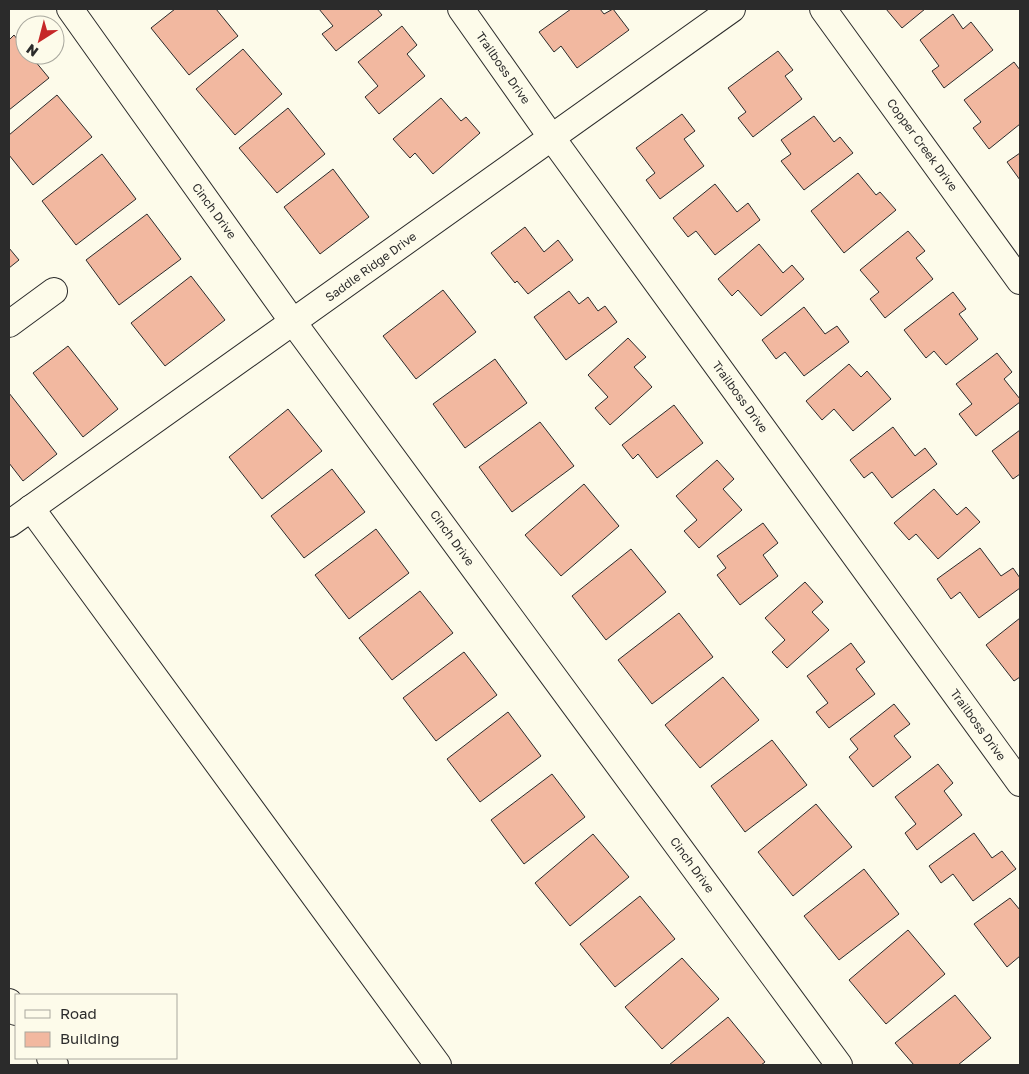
<svg xmlns="http://www.w3.org/2000/svg" width="1029" height="1074" font-family="'Golos Text',sans-serif">
  <style>
    .building { fill: #f2b8a0; stroke: #2b2b2b }
    .lines { fill: none; stroke-linecap: round; stroke-linejoin: round }
    .minor-casing { stroke: #2b2b2b; stroke-width: 28 }
    .minor { stroke: #fdfbea; stroke-width: 26 }
    .labels { text-anchor: middle; stroke-width: 4; stroke-linejoin: round; paint-order: stroke }
    .street-label { font-size: 12px; fill: #2b2b2b; stroke: #fdfbea }
  </style>
  <rect width="100%" height="100%" fill="#fdfbea"/>
  <g class="building">
    <polygon points="175,9 216,9 238,36 189,75 151,28"/>
    <polygon points="319,9 377,9 382,15 336,51 322,34 333,26"/>
    <polygon points="571,9 600,9 604,14 613,9 629,30 577,68 561,46 554,52 539,32"/>
    <polygon points="886,9 925,9 902,28"/>
    <polygon points="953,14 963,29 971,22 993,50 944,88 932,71 939,66 920,40"/>
    <polygon points="402,26 417,45 407,54 425,76 379,114 365,97 378,86 358,62"/>
    <polygon points="14,35 25,49 25,55 30,55 49,78 9,110 9,40"/>
    <polygon points="243,49 282,94 235,135 196,89"/>
    <polygon points="778,51 793,70 785,76 802,99 753,137 738,118 746,112 728,88"/>
    <polygon points="1014,62 1020,70 1020,124 989,149 973,128 981,122 964,100"/>
    <polygon points="57,95 92,137 33,185 9,155 9,135"/>
    <polygon points="441,98 461,121 466,117 480,133 433,174 415,153 410,158 393,139"/>
    <polygon points="288,108 325,154 277,193 239,148"/>
    <polygon points="682,114 695,131 684,139 704,166 660,199 646,180 655,173 636,148"/>
    <polygon points="814,116 834,142 840,137 853,153 804,190 781,161 791,154 781,140"/>
    <polygon points="1020,153 1020,180 1007,162"/>
    <polygon points="102,154 136,199 76,245 42,201"/>
    <polygon points="333,169 369,217 320,254 284,207"/>
    <polygon points="858,173 876,195 880,192 896,210 844,253 811,211"/>
    <polygon points="715,184 737,212 748,203 760,220 715,255 696,231 688,237 673,218"/>
    <polygon points="147,214 181,259 119,305 86,260"/>
    <polygon points="525,227 544,252 558,240 573,260 528,294 517,281 515,283 491,253"/>
    <polygon points="908,231 925,251 916,258 933,279 885,318 870,299 879,292 860,270"/>
    <polygon points="759,244 783,273 792,265 804,279 761,316 738,290 732,296 718,279"/>
    <polygon points="9,248 19,260 9,268"/>
    <polygon points="191,276 225,320 165,366 131,323"/>
    <polygon points="443,290 476,332 416,379 383,336"/>
    <polygon points="569,291 579,304 588,297 598,311 605,306 617,322 566,360 534,317"/>
    <polygon points="953,292 966,309 959,314 978,339 946,365 934,351 926,358 904,330"/>
    <polygon points="804,307 825,334 837,326 849,342 804,376 785,352 776,359 762,340"/>
    <polygon points="628,338 646,357 634,367 652,387 610,425 595,408 608,397 588,375"/>
    <polygon points="68,346 118,409 83,437 33,373"/>
    <polygon points="997,353 1012,372 1004,379 1020,399 1020,402 976,436 959,414 972,404 956,384"/>
    <polygon points="495,359 527,403 465,448 433,404"/>
    <polygon points="849,364 861,377 867,371 891,399 853,431 834,409 822,420 806,401"/>
    <polygon points="9,393 57,454 23,481 9,463"/>
    <polygon points="674,405 703,443 657,478 638,454 633,459 622,445"/>
    <polygon points="288,409 322,451 262,499 229,457"/>
    <polygon points="540,422 574,466 512,512 479,467"/>
    <polygon points="893,427 915,456 925,448 937,464 892,498 872,472 864,478 850,460"/>
    <polygon points="1020,430 1020,474 1013,479 992,451"/>
    <polygon points="717,460 734,479 723,489 742,510 699,548 684,531 697,520 676,496"/>
    <polygon points="332,469 365,512 304,558 271,516"/>
    <polygon points="584,484 619,526 561,576 525,535"/>
    <polygon points="934,489 957,515 966,507 980,522 938,559 916,534 909,540 894,523"/>
    <polygon points="763,523 778,543 763,555 778,576 740,605 717,575 726,568 717,556"/>
    <polygon points="376,529 409,573 349,619 315,575"/>
    <polygon points="980,548 1001,576 1013,568 1020,578 1020,588 979,618 960,592 951,599 937,579"/>
    <polygon points="631,549 666,592 606,640 572,596"/>
    <polygon points="805,582 823,602 812,612 829,630 787,668 772,652 785,640 765,618"/>
    <polygon points="420,591 453,633 392,680 359,638"/>
    <polygon points="679,613 713,657 652,704 618,660"/>
    <polygon points="1020,618 1020,677 1014,681 986,645"/>
    <polygon points="851,643 865,662 856,669 875,694 829,728 816,712 828,703 807,676"/>
    <polygon points="464,652 497,695 436,741 403,698"/>
    <polygon points="723,677 759,720 700,768 665,725"/>
    <polygon points="894,704 910,724 894,736 911,757 873,787 849,757 858,749 850,739"/>
    <polygon points="508,712 541,756 480,802 447,759"/>
    <polygon points="772,740 807,785 745,832 711,786"/>
    <polygon points="938,764 953,783 944,791 962,815 917,850 905,833 916,824 895,797"/>
    <polygon points="552,774 585,817 524,864 491,820"/>
    <polygon points="816,804 852,847 793,896 758,852"/>
    <polygon points="974,833 992,858 1002,851 1016,869 973,901 953,874 941,883 929,866"/>
    <polygon points="593,834 629,877 570,926 535,883"/>
    <polygon points="864,869 899,914 839,960 804,916"/>
    <polygon points="640,896 675,939 615,987 580,944"/>
    <polygon points="1010,898 1020,910 1020,956 1007,967 974,924"/>
    <polygon points="908,930 945,974 886,1024 849,980"/>
    <polygon points="682,958 719,999 662,1049 625,1007"/>
    <polygon points="955,995 991,1038 958,1065 914,1065 895,1043"/>
    <polygon points="728,1017 765,1062 761,1065 669,1065"/>
  </g>
  <g class="lines">
    <defs>
      <g id="minor">
        <polyline points="70,9 293,322 839,1065"/>
        <polyline points="461,9 552,138 1020,783"/>
        <polyline points="823,9 1020,281"/>
        <polyline points="9,324 54,291"/>
        <polyline points="31,508 438,1065"/>
        <polyline points="9,524 732,9"/>
        <polyline points="9,1002 16,1012"/>
        <polyline points="50,1058 55,1065"/>
      </g>
    </defs>
    <use href="#minor" class="minor-casing"/>
    <use href="#minor" class="minor"/>
  </g>
  <g class="labels">
    <g class="street-label">
      <text transform="translate(503 68) rotate(55)" y="4">Trailboss Drive</text>
      <text transform="translate(922 145) rotate(54)" y="4">Copper Creek Drive</text>
      <text transform="translate(214 211) rotate(54)" y="4">Cinch Drive</text>
      <text transform="translate(371 267) rotate(-36)" y="4">Saddle Ridge Drive</text>
      <text transform="translate(740 397) rotate(54)" y="4">Trailboss Drive</text>
      <text transform="translate(452 538) rotate(54)" y="4">Cinch Drive</text>
      <text transform="translate(978 725) rotate(54)" y="4">Trailboss Drive</text>
      <text transform="translate(692 865) rotate(54)" y="4">Cinch Drive</text>
    </g>
  </g>
  <rect width="1029" height="1074" fill="none" stroke="#2b2b2b" stroke-width="20"/>
  <rect x="15" y="994" width="162" height="65" fill="#fdfbea" stroke="#a9a89e"/>
  <rect x="25" y="1010" width="25" height="8" fill="#fdfbea" stroke="#a9a89e"/>
  <text x="60" y="1019" font-size="15" fill="#2b2b2b">Road</text>
  <rect x="25" y="1032" width="25" height="15" fill="#f2b8a0" stroke="#a9a89e"/>
  <text x="60" y="1044" font-size="15" fill="#2b2b2b">Building</text>
  <g transform="translate(40 40) rotate(216)"><circle r="24" fill="#fdfbea" stroke="#a9a89e"/>
  <path d="M0-4L9 19L0 12L-9 19Z" fill="#c62828"/>
  <text y="-8" font-size="14" font-weight="bold" text-anchor="middle" fill="#2b2b2b">N</text>
  </g>
</svg>
